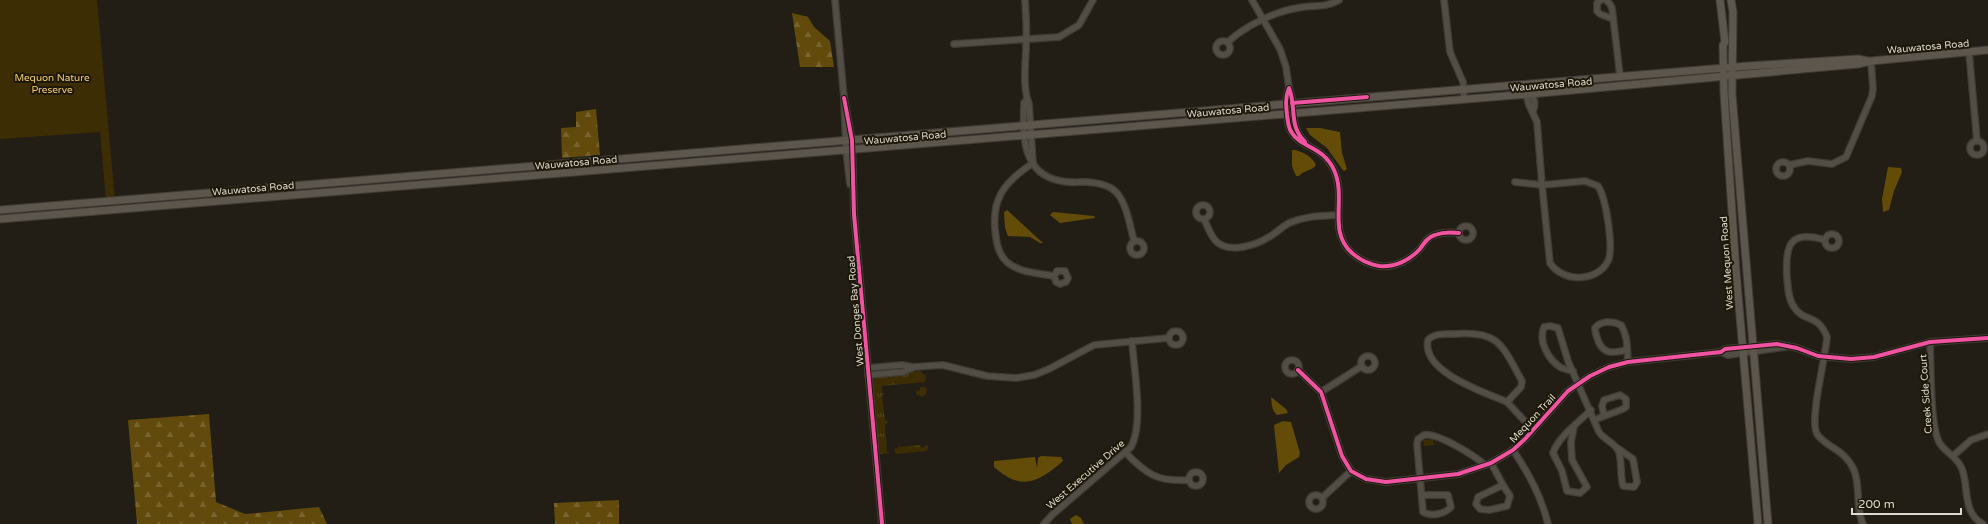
<svg xmlns="http://www.w3.org/2000/svg" width="1988" height="524" font-family="'Varela Round',sans-serif">
  <style>
    .grass { fill: url(#grass-tufts) }
    .forest { fill: url(#forest-firs) }
    .green { fill: #3d2d04 }
    .water { fill: #634b08 }
    .lines { fill: none; stroke-linecap: round; stroke-linejoin: round }
    .minor-casing { stroke: #3f3b35; stroke-width: 8 }
    .major-casing { stroke: #3f3b35; stroke-width: 9 }
    .minor { stroke: #524e46; stroke-width: 5.5 }
    .major { stroke: #5c564c; stroke-width: 7 }
    .cycleway-casing { stroke: #1d1708; stroke-width: 6 }
    .cycleway { stroke: #f153a3; stroke-width: 4 }
    .labels { text-anchor: middle; stroke-width: 4; stroke-linejoin: round; paint-order: stroke }
    .street-label { font-size: 10px; fill: #dedad0; stroke: #1d1708 }
    .park-label { font-size: 10px; fill: #f5cd74; stroke: #1d1708 }
  </style>
  <defs>
    <pattern id="grass-tufts" width="24" height="20" patternUnits="userSpaceOnUse"><rect width="24" height="20" fill="#3d2d04"/><path d="M3 7l-1-3M5 7V3M7 7l1-3M15 17l-1-3M17 17v-4M19 17l1-3" fill="none" stroke="#594b28"/></pattern>
    <pattern id="forest-firs" width="22" height="20" patternUnits="userSpaceOnUse"><rect width="22" height="20" fill="#614a0c"/><path d="M5 1l3.5 6h-7zM16 11l3.5 6h-7z" fill="#77642e"/></pattern>
  </defs>
  <rect width="100%" height="100%" fill="#221e16"/>
  <g class="grass">
    <polygon points="920,371 926,376 925,382 882,386 882,393 885,393 882,396 885,420 888,421 888,423 885,424 887,452 890,453 880,454 878,452 872,381 876,377"/>
    <polygon points="920,387 925,387 927,389 926,394 922,397 916,394 916,391 920,390"/>
    <polygon points="899,444 899,447 919,445 922,448 927,445 929,448 926,451 896,454 894,449 898,448"/>
  </g>
  <g class="forest">
    <polygon points="792,13 808,17 814,27 830,41 834,67 800,67"/>
    <polygon points="596,109 600,155 562,158 561,128 576,127 576,112"/>
    <polygon points="209,414 216,502 245,514 319,507 327,524 137,524 128,420"/>
    <polygon points="619,500 619,524 555,524 554,503"/>
  </g>
  <g class="green">
    <polygon points="0,0 97,0 115,200 106,201 100,132 0,139"/>
    <polygon points="1433,439 1434,445 1424,446 1423,440"/>
  </g>
  <g class="water">
    <polygon points="1306,128 1320,128 1340,132 1342,153 1347,169 1344,171 1342,169 1327,148 1310,135"/>
    <path d="M1292,150C1301,150 1313,157 1316,165C1312,171 1304,170 1299,176H1296L1292,166Z"/>
    <polygon points="1888,167 1901,168 1902,172 1894,191 1889,210 1883,212 1882,199"/>
    <polygon points="1007,210 1043,243 1040,243 1030,237 1008,236 1005,228 1004,212"/>
    <polygon points="1053,212 1094,216 1095,218 1060,223 1050,215"/>
    <path d="M1271,397L1286,409L1288,413L1277,415C1271,409 1272,404 1271,397Z"/>
    <polygon points="1283,421 1291,422 1300,453 1299,457 1286,465 1279,473 1274,425"/>
    <path d="M1041,456L1061,457L1063,461C1038,483 1021,491 994,467V461L1035,457L1037,468L1038,458Z"/>
    <polygon points="1076,515 1081,518 1084,524 1072,524 1070,519"/>
  </g>
  <g class="lines">
    <defs>
      <g id="minor">
        <polyline points="835,0 844,98 846,150 850,184"/>
        <path d="M1025,0C1026,15 1027,29 1026,44C1026,63 1022,86 1029,104L1033,163"/>
        <polyline points="1252,0 1280,49 1286,67 1289,88"/>
        <polyline points="1444,0 1450,52 1463,82 1464,99"/>
        <polyline points="1601,0 1597,3 1597,11 1600,14 1613,19"/>
        <polyline points="1606,0 1610,4 1612,8 1620,76"/>
        <circle cx="1223" cy="48" r="7"/>
        <path d="M1228,42C1245,26 1274,12 1297,8C1312,5 1326,8 1339,0"/>
        <polyline points="954,44 1059,37 1079,25 1093,0"/>
        <polyline points="1969,52 1977,141"/>
        <path d="M1530,94C1535,98 1536,105 1533,111"/>
        <polyline points="844,98 852,140 854,214 882,524"/>
        <path d="M1027,99L1024,103C1023,134 1021,174 1061,181C1069,183 1078,182 1086,182C1097,183 1109,184 1117,193C1127,205 1130,226 1134,241"/>
        <circle cx="1977" cy="148" r="7"/>
        <path d="M1305,142C1288,125 1297,108 1289,88C1285,97 1286,106 1287,115C1288,121 1288,128 1292,133C1301,148 1323,146 1334,170C1347,198 1327,231 1352,253C1360,260 1368,264 1379,266C1394,268 1410,260 1420,249C1424,243 1428,237 1435,235C1443,232 1451,232 1459,233"/>
        <circle cx="1783" cy="169" r="7"/>
        <path d="M1033,163C1003,183 990,200 996,237C997,246 1000,256 1007,262C1019,273 1039,273 1054,276L1056,282L1060,284L1066,282L1068,278L1065,271H1057L1054,276"/>
        <polyline points="1789,165 1808,161 1832,164 1846,157 1872,96 1873,89 1871,61"/>
        <path d="M1585,181L1598,186C1606,198 1614,248 1608,261C1597,283 1562,282 1550,263L1542,185Z"/>
        <polyline points="1515,182 1542,185 1537,122 1529,105 1527,98 1530,94 1530,84"/>
        <circle cx="1203" cy="212" r="7"/>
        <path d="M1204,219C1208,227 1211,238 1218,243C1232,253 1256,245 1269,237C1276,233 1282,227 1289,223C1305,216 1321,216 1338,215"/>
        <circle cx="1466" cy="233" r="7"/>
        <circle cx="1832" cy="241" r="7"/>
        <path d="M1825,240C1789,229 1785,246 1787,277C1788,287 1788,299 1794,307C1804,323 1818,313 1827,337C1826,357 1809,419 1817,434C1826,448 1844,448 1854,470C1861,487 1855,507 1863,524"/>
        <circle cx="1137" cy="248" r="7"/>
        <circle cx="1176" cy="338" r="7"/>
        <path d="M1930,342C1931,365 1930,424 1939,442C1945,453 1958,457 1962,469C1969,487 1962,513 1983,524"/>
        <path d="M1627,350C1615,352 1606,356 1599,343C1597,338 1595,333 1595,328C1601,320 1613,321 1621,325C1628,336 1627,349 1628,362"/>
        <polyline points="1721,352 1728,355 1785,347"/>
        <circle cx="1368" cy="363" r="7"/>
        <circle cx="1292" cy="367" r="7"/>
        <polyline points="868,368 902,365 913,367 943,365 987,376 1016,378 1034,375 1049,369 1094,345 1168,338"/>
        <polyline points="1298,370 1321,392 1342,456 1351,471 1366,479 1386,482 1458,474 1491,463 1513,450 1525,439 1568,391 1590,376 1609,367 1628,362 1721,352 1725,349 1777,344 1797,348 1818,356 1851,359 1874,357 1930,342 1988,338"/>
        <path d="M1573,371C1569,370 1563,369 1560,367C1548,359 1538,341 1544,327L1550,326L1558,328L1568,361L1599,432C1604,440 1616,443 1619,452C1622,463 1620,475 1623,486L1634,487L1637,482L1633,459L1616,447"/>
        <polyline points="868,375 903,372 912,368"/>
        <polyline points="1321,392 1362,366"/>
        <path d="M1507,402C1484,392 1421,372 1428,340C1434,333 1445,334 1454,334C1499,330 1502,345 1522,381L1521,387L1507,402L1533,430"/>
        <polyline points="1594,420 1623,409 1626,407 1626,399 1620,395 1604,400 1602,406 1604,416"/>
        <path d="M1574,427L1571,442L1572,460L1587,487L1580,493L1567,491L1562,471L1553,453C1558,437 1579,422 1591,410"/>
        <path d="M1513,450C1529,474 1541,496 1548,524"/>
        <path d="M1125,452C1146,474 1157,482 1189,480"/>
        <polyline points="1953,456 1971,440 1988,434"/>
        <polyline points="1491,463 1503,485 1478,497 1476,504 1480,509 1489,510 1507,506 1510,496 1503,485"/>
        <circle cx="1196" cy="479" r="7"/>
        <path d="M1422,495H1448L1451,507C1445,514 1431,517 1423,512L1417,444L1418,439L1424,435C1437,432 1475,456 1485,465"/>
        <circle cx="1316" cy="502" r="7"/>
        <polyline points="1322,498 1351,471"/>
        <path d="M1044,524L1052,515L1131,447C1144,423 1134,370 1132,341"/>
      </g>
      <g id="major">
        <polyline points="1720,0 1725,42 1723,45 1724,93 1736,271 1758,524"/>
        <polyline points="1731,0 1733,12 1732,94 1768,524"/>
        <polyline points="0,210 1748,66 1858,59 1868,61"/>
        <polyline points="0,219 1530,94 1858,64 1871,61 1988,50"/>
      </g>
    </defs>
    <use href="#minor" class="minor-casing"/>
    <use href="#major" class="major-casing"/>
    <use href="#minor" class="minor"/>
    <use href="#major" class="major"/>
    <defs>
      <g id="cycleway">
        <polyline points="844,98 852,140 854,214 882,524"/>
        <polyline points="1292,103 1367,97"/>
        <path d="M1305,142C1288,125 1297,108 1289,88C1285,97 1286,106 1287,115C1288,121 1288,128 1292,133C1301,148 1323,146 1334,170C1347,198 1327,231 1352,253C1360,260 1368,264 1379,266C1394,268 1410,260 1420,249C1424,243 1428,237 1435,235C1443,232 1451,232 1459,233"/>
        <polyline points="1298,370 1321,392 1342,456 1351,471 1366,479 1386,482 1458,474 1491,463 1513,450 1525,439 1568,391 1590,376 1609,367 1628,362 1721,352 1725,349 1777,344 1797,348 1818,356 1851,359 1874,357 1930,342 1988,338"/>
      </g>
    </defs>
    <use href="#cycleway" class="cycleway-casing"/>
    <use href="#cycleway" class="cycleway"/>
  </g>
  <g class="labels">
    <g class="street-label">
      <text transform="translate(1928 46) rotate(-5)" y="4">Wauwatosa Road</text>
      <text transform="translate(1551 84) rotate(-5)" y="4">Wauwatosa Road</text>
      <text transform="translate(1228 110) rotate(-5)" y="4">Wauwatosa Road</text>
      <text transform="translate(905 137) rotate(-5)" y="4">Wauwatosa Road</text>
      <text transform="translate(576 162) rotate(-5)" y="4">Wauwatosa Road</text>
      <text transform="translate(253 188) rotate(-5)" y="4">Wauwatosa Road</text>
      <text transform="translate(1726 263) rotate(-94)" y="4">West Mequon Road</text>
      <text transform="translate(855 311) rotate(-95)" y="4">West Donges Bay Road</text>
      <text transform="translate(1925 394) rotate(-94)" y="4">Creek Side Court</text>
      <text transform="translate(1532 418) rotate(-47)" y="4">Mequon Trail</text>
      <text transform="translate(1085 474) rotate(-41)" y="4">West Executive Drive</text>
    </g>
    <g class="park-label">
      <text x="52" y="81">Mequon Nature<tspan x="52" dy="12">Preserve</tspan></text>
    </g>
  </g>
  <path d="M1852 508v6h109v-6" fill="none" stroke="#dedad0" stroke-width="2"/>
  <text x="1858" y="508" font-size="12" fill="#dedad0" stroke="#1d1708" stroke-width="3" paint-order="stroke">200 m</text>
</svg>
